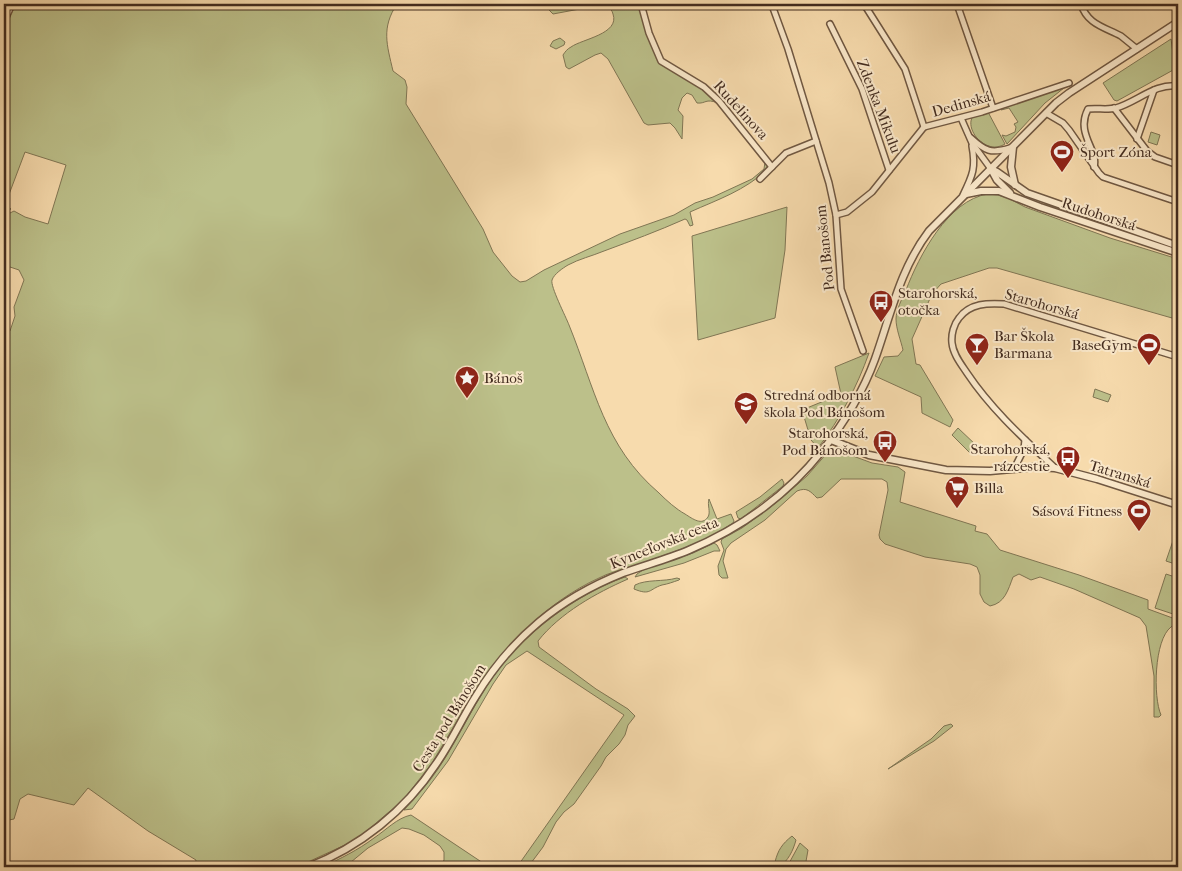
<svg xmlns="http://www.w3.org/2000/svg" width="1182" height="871" font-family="'IM FELL French Canon',serif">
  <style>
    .green { fill: #bcc08a; stroke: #807654 }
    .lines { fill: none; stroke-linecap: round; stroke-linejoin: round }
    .minor-casing { stroke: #705842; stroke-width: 8 }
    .tertiary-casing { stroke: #705842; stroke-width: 9 }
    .minor { stroke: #fae8ca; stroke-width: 5 }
    .tertiary { stroke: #fae8ca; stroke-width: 6 }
    .labels { text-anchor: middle; stroke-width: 4; stroke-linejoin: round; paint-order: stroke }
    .street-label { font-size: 15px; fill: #432c1f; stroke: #fae8ca }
    .poi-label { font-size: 15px; fill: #432c1f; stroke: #fae8ca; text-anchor: start }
  </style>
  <rect width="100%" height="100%" fill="#f7dbad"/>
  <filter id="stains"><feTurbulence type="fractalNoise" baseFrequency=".004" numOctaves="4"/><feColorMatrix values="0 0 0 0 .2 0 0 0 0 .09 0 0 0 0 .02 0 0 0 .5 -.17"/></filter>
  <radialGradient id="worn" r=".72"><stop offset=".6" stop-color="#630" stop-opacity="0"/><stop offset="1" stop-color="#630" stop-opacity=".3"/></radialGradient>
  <g class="green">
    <path d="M16,4H397C381,28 387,45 393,71L405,80L407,87L406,104L483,229L493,252L512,276L520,282L526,281L544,270L620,234L674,215L695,203L713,197L752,179L764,169L765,162L768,166V169C744,191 719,199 690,212L693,225L690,226L687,220L685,219C658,231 631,241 604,251C592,256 579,259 568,265C563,268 554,274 552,280C550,286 566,317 569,325C595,389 604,446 659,493C667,501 676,509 685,514C693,519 702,526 708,517C711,512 707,505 709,499L717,519L731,514L734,521L733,523C701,545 664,555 628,568C618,571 608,573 599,578C546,602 500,650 470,699L467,703H463L461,707L463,711L432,763L404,799L361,836L345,845L297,867H195L196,860L148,831L88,788L74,805L28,794L20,799L14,819L4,821V336L10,331L15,316L14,307L24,280L19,270L4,265V216L14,211L25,217L48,224L66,165L25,152L5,205L11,209L4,212V28Z"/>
    <path d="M543,4H639L652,46L658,60L665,67L696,84L718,103C705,98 706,104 697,103L692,95L687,93L682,98L678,110L683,116L682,139L675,128L670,123L648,125L644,123L608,59L601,53L595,55L569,69L566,67L563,55C565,52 567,49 571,47C582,39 620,34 613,14C611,7 607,6 601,5L553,14Z"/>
    <polygon points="560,38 565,42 564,45 556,49 550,46 553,41"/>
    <polygon points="1171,39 1175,69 1117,101 1114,100 1103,83"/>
    <polygon points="1069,84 1045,103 1007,144 1002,135 1006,136 1015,132 1016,127 1014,124 1018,122 1009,108 1001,110 1003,106"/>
    <path d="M988,112L1005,144C1000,147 994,148 989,146C977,143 966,126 973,116Z"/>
    <polygon points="1151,132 1160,135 1157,145 1148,142"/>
    <path d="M988,194L998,195L1008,198L1025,207L1110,238L1178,259V327L1177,323L1172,318L997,268H989L941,284L932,294L912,339L916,364L920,365L953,420L950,427L922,413L921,397L875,376L884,357L898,356L903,350C901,341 896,329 896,319C896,310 902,299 906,290C919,256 948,200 988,194Z"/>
    <polygon points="1046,204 1116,228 1116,229 1045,206"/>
    <polygon points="787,207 785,250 775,318 698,340 692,236"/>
    <path d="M869,353C857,387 840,419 818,448L811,440L802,410L841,394L835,367Z"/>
    <polygon points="1095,389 1111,395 1108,402 1093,397"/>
    <polygon points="958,428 977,446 970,453 952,435"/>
    <path d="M834,449L872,463L898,467L905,472L900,502L976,526L975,531L987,534L1000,550L1079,575L1148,600V609L1178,620V624C1176,625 1173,625 1171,627C1154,640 1153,697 1161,715L1159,717H1154V676L1146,626L1140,618L1074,589L1040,577L1031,580L1019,574L1013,577C1008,590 1005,603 990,606L984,602L980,594V575L977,567L970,564L925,557L885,544L880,539L879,535L888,490L887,482L882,479H841L822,497L817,498C810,491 807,487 797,491L765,520L731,543L726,549L723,561L728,578H722L719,575L718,566L724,550L721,542L722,539L742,528L777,502L807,476L828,452Z"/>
    <polygon points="782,479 784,483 783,486 741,519 738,518 736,512 760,497"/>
    <polygon points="1176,532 1178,533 1178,565 1166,561"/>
    <polygon points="714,543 717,545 720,551 714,551 684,563 635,577 637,574 643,570 693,553"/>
    <polygon points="1166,574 1178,578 1178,596 1173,614 1155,608"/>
    <path d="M625,577L628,579C596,593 560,613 538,641L539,647L596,689L628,709L635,716L628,725L625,735L619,744L606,757L601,766L574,804L564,812L556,822L543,847L528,867H517L624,715L527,651L506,665L493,684L448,761L412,809L404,810C416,797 428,784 438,769C461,735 476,697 502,665C522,640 547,619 574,602C590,592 607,583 625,577Z"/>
    <path d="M677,578L680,579L679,580C673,582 668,584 662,585C649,589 651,596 634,589L635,585C647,579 663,582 677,578Z"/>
    <polygon points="951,724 953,726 934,741 888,769 931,739 944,726"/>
    <path d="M411,815L489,867H441L444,860V852L440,846L424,835L409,829L402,828L368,848L345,867H322C340,859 358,850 374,838C386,830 397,818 411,815Z"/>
    <path d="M792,836L796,840C793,851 788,861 779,867L775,862C778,850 782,844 792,836Z"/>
    <polygon points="800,843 808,850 805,867 787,867"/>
  </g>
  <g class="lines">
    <defs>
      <g id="minor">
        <polyline points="641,4 649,33 661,61 704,87 719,101 772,167"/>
        <polyline points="769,4 773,8 788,49 829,183 836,215 841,289 863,351"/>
        <polyline points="864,4 905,69 924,127"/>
        <polyline points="957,4 993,108"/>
        <path d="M1081,4C1087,24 1104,27 1121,36C1126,40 1132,45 1137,49"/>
        <polyline points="4,22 12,4"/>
        <polyline points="830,24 862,89 889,170"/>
        <polyline points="1177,86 1178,72"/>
        <polyline points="1114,108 1147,151 1155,157 1178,165"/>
        <polyline points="1046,113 1063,123 1069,130 1099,173 1103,177 1178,202"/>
        <polyline points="961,118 972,143 991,169"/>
        <path d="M971,138C985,151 991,154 1010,148"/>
        <polyline points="1137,139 1154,90"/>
        <path d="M1094,167C1099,150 1075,134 1088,109C1097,108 1108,110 1116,108C1137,102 1155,83 1178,86"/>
        <polyline points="760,179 786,153 816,141"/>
        <path d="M963,195C973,175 976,167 972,146"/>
        <polyline points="836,215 847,212 872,192 924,127 982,112 1069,83"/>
        <path d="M1055,468C1023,438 991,409 967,373C961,364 953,354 952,343C951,334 954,324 959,318C970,303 988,303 1004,304L1178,357"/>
        <polyline points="1014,469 1024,449 1025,440"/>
      </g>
      <g id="tertiary">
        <polyline points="1013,147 1011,167 1015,185"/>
        <polyline points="991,169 997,172 1027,193 1178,246"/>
        <polyline points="991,169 997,180 1010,193"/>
        <polyline points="966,194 981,191 999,191 1040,207 1178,253"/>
        <polyline points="831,440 869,455 946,470 990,471 1034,467 1055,468 1097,479 1178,505"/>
        <path d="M308,867C360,847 405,811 436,764C451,743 462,718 476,696C493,668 514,643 539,622C564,601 593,585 623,573C645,565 668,559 689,550C741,528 787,495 822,451C844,423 863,392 875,359C891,314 900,269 929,231L1056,103L1069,93L1178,22"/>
      </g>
    </defs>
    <use href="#minor" class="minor-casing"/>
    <use href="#tertiary" class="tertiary-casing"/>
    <use href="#minor" class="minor"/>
    <use href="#tertiary" class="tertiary"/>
  </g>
  <defs>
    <symbol id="stadium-pin" viewBox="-11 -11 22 30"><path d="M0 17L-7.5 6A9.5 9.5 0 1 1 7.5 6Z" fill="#8f2418" stroke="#fae8ca"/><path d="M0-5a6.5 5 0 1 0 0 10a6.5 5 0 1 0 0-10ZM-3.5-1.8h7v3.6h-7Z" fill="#fff"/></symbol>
    <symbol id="bus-pin" viewBox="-11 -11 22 30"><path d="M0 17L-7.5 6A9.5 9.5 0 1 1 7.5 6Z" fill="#8f2418" stroke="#fae8ca"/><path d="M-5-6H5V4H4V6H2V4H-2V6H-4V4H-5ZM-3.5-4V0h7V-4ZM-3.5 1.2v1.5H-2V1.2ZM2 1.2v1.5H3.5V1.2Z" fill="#fff"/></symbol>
    <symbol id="bar-pin" viewBox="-11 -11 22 30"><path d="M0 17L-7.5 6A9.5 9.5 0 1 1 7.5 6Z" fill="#8f2418" stroke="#fae8ca"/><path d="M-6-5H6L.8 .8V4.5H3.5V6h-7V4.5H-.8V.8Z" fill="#fff"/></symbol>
    <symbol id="sight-pin" viewBox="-11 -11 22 30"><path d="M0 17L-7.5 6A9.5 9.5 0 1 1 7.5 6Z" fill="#8f2418" stroke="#fae8ca"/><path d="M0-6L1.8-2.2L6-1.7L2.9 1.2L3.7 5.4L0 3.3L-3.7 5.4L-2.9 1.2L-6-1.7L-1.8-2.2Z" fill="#fff"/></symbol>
    <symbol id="university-pin" viewBox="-11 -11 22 30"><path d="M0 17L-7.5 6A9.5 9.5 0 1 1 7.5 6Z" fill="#8f2418" stroke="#fae8ca"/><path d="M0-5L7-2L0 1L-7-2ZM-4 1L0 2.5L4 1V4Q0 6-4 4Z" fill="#fff"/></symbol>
    <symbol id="supermarket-pin" viewBox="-11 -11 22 30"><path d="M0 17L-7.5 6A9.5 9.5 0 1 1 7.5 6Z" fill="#8f2418" stroke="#fae8ca"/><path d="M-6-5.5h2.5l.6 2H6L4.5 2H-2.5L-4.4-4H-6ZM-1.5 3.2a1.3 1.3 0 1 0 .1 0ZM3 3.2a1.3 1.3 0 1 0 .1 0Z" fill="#fff"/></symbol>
  </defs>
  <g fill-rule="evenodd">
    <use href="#stadium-pin" x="1048" y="138" width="28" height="38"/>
    <use href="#bus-pin" x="867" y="288" width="28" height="38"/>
    <use href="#bar-pin" x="963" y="331" width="28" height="38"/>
    <use href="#stadium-pin" x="1135" y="331" width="28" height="38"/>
    <use href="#sight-pin" x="453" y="364" width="28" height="38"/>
    <use href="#university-pin" x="732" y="390" width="28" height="38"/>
    <use href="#bus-pin" x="871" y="428" width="28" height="38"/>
    <use href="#bus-pin" x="1054" y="444" width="28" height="38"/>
    <use href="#supermarket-pin" x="943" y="474" width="28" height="38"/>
    <use href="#stadium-pin" x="1125" y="497" width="28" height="38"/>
  </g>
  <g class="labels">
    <g class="street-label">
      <text transform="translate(961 104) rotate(-16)" y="5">Dedinská</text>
      <text transform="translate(879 106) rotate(69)" y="5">Zdenka Mikulu</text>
      <text transform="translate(741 110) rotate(48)" y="5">Rudelinova</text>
      <text transform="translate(1099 214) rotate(18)" y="5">Rudohorská</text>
      <text transform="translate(825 248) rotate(-96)" y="5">Pod Banošom</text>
      <text transform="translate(1042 304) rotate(16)" y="5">Starohorská</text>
      <text transform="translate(1120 474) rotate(17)" y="5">Tatranská</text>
      <text transform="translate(664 543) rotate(-22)" y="5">Kynceľovská cesta</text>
      <text transform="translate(449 718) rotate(-58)" y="5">Cesta pod Bánošom</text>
    </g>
    <g class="poi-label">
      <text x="1080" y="157">Šport Zóna</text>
      <text x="898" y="298">Starohorská,<tspan x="898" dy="17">otočka</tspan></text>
      <text x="994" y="341">Bar Škola<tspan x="994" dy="17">Barmana</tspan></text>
      <text x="1132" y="350" text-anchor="end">BaseGym</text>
      <text x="484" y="383">Bánoš</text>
      <text x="764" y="400">Stredná odborná<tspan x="764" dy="17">škola Pod Bánošom</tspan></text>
      <text x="868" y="438" text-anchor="end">Starohorská,<tspan x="868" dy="17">Pod Bánošom</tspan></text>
      <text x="1050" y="454" text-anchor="end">Starohorská,<tspan x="1050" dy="17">rázcestie</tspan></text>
      <text x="974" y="493">Billa</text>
      <text x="1122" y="516" text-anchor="end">Sásová Fitness</text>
    </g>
  </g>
  <rect width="1182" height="871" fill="none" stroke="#f7dbad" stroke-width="20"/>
  <rect x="5" y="5" width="1172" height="861" fill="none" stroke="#432c1f" stroke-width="2.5"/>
  <rect x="10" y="10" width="1162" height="851" fill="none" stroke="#432c1f"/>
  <rect width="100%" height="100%" filter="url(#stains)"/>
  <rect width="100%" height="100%" fill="url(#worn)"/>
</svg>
